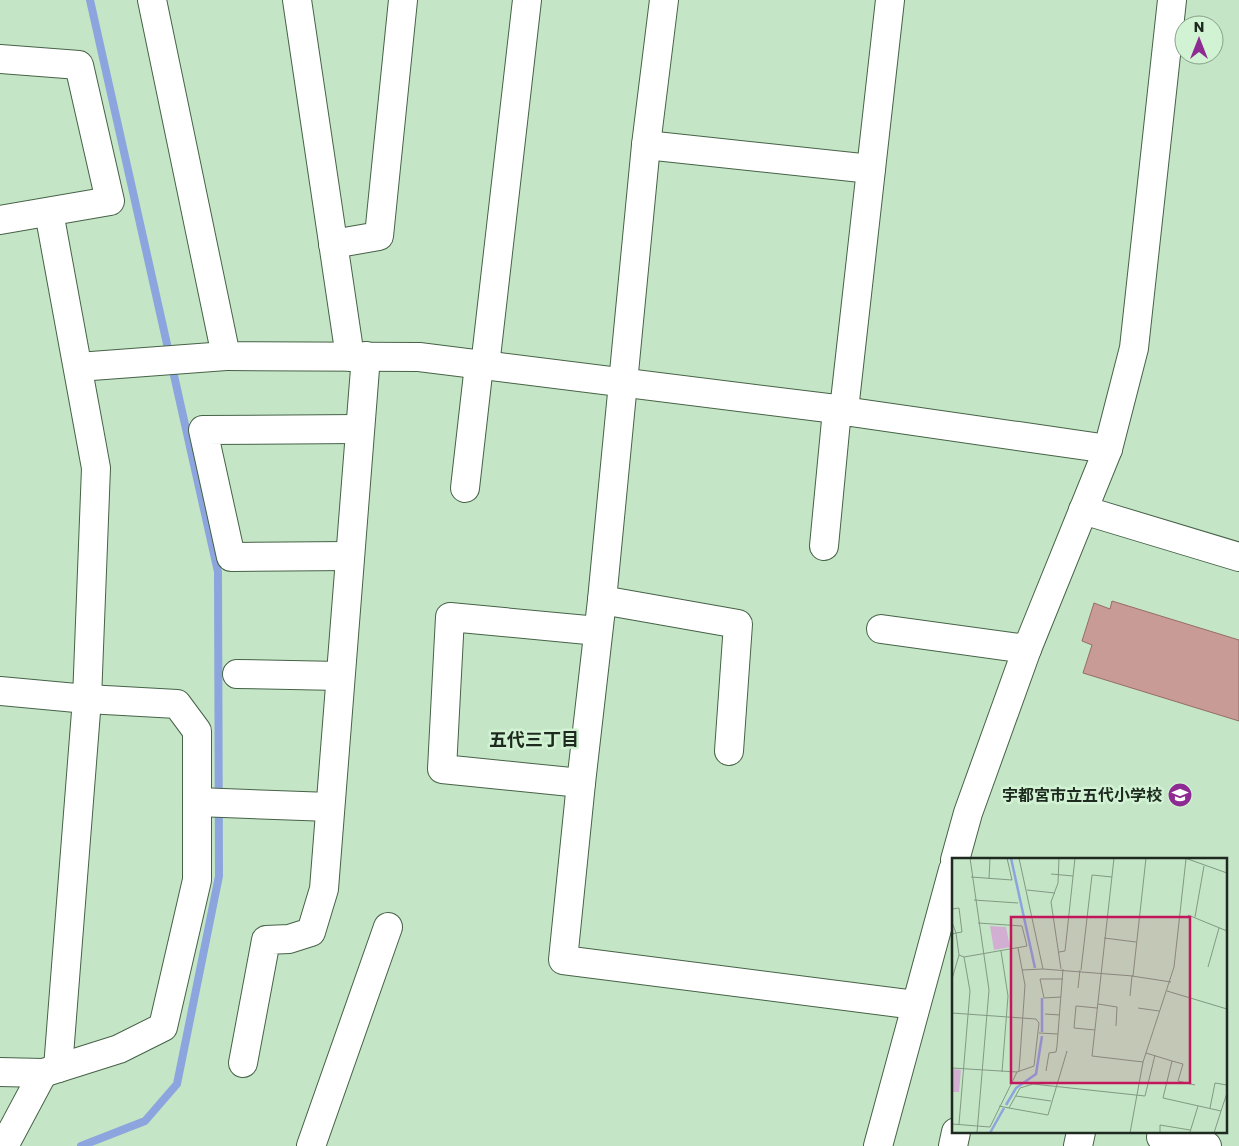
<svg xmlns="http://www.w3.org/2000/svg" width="1239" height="1146" font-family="Poppins,'Noto Sans JP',sans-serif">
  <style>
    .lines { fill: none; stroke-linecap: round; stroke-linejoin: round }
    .stream { stroke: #8ca5de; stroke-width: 8 }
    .building { fill: #c89b96; stroke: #966c67 }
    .street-casing { stroke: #466247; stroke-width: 30 }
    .street { stroke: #fff; stroke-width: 28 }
    .labels { text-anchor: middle; stroke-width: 5; stroke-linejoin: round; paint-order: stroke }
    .poi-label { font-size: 16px; font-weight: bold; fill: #1e2a1f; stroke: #d1f2d3; text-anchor: end }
    .neighbourhood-label { font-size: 18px; font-weight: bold; fill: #1e2a1f; stroke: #d1f2d3 }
    .inset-river { fill: none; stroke: #8ca5de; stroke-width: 2.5 }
    .inset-road { fill: none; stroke: #829a83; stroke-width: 1 }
    .view { fill: #c2185b; fill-opacity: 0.15; stroke: #c2185b; stroke-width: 2.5 }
    .inset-edge { fill: none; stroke: #1e2a1f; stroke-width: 2.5 }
  </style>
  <rect width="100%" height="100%" fill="#c4e5c6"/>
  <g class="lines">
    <polyline class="stream" points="81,1146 145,1121 177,1084 219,876 218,572 90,0"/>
  </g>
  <polygon class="building" points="1112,601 1239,640 1239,721 1083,673 1092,645 1082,641 1094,603 1110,609"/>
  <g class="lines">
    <defs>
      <g id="street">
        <polyline points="152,0 226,356 419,357 844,410 890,0"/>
        <polyline points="297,0 350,357"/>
        <polyline points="664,0 646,145 602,600 581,783 563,960 915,1005"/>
        <polyline points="0,59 79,65 110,201 0,220"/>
        <polyline points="646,145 871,169"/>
        <polyline points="49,212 96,468 87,699 58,1068"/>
        <polyline points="333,244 379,236 403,0"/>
        <polyline points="485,366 527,0"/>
        <polyline points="78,367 226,356"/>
        <polyline points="465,488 479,365"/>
        <polyline points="1083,510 1239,557"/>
        <polyline points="824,546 837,410 1108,449"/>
        <polyline points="349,556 231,557 203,430 359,429"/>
        <polyline points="602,600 738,624 729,751"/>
        <polyline points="881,629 1027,649"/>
        <polyline points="237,674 340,676"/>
        <polyline points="0,691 87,699 177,704 197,731 197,880 163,1027 119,1049 43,1073 0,1072"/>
        <polyline points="581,783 442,769 450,617 598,631"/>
        <polyline points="197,802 330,807"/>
        <polyline points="955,860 968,813 1027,649 1108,449 1134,348 1172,0"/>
        <polyline points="243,1063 266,940 289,939 311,932 324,889 366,356"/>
        <polyline points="1163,1132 1161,1137 1207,1146"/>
        <polyline points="4,1146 43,1073"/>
        <polyline points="311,1146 388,927"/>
        <polyline points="878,1146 953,870"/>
        <polyline points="953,1146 956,1132"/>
        <polyline points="1078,1146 1081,1132"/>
      </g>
    </defs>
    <use href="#street" class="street-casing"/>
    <use href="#street" class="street"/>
  </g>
  <defs>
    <symbol id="school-disc" viewBox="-11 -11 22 22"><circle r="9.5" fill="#8e2b93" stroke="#d1f2d3"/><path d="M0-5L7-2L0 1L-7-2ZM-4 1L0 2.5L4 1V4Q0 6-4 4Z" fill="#fff"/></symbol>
  </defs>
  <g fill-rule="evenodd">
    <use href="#school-disc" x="1166" y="781" width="28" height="28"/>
  </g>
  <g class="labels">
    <g class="poi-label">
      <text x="1162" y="801">宇都宮市立五代小学校</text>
    </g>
    <g class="neighbourhood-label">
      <text x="534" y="746">五代三丁目</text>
    </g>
  </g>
  <g transform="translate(952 858)">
    <rect width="275" height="275" fill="#c4e5c6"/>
    <path d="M38,68L54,69L58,89L42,92ZM0,211L9,212L7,234H0Z" fill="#d3aed3"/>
    <path class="inset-river" d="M59,0L83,110M90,140V174M54,247L64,230L84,216L90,178M38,275L52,250"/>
    <path class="inset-road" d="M18,0L37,132L25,275M67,0L91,111L181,118L194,0M107,0L106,25L99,44L109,111M162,0L140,198L191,204M233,0L275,15M99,16L121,18M19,19L60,22L55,0M37,21L38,0M75,32L103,35M22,42L66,45M0,51L7,50L10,74L4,75L0,64M236,57L275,73M243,59L252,8M0,76L4,75L7,97L12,99L75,88L70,68L26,65M152,80L184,84M66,90L73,127L67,213M49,93L56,138L50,214M107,94L113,93L123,0M256,109L267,70M70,112L91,111M129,112L140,17L160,19M0,121L7,97M126,130L128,112M215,133L275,151M178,138L180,118L219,124M109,139L92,140L88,121H111M146,146L165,149L164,168M186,150L207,153M0,155L84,161L87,165L82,208L65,214L0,210M93,156L108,157M143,172L122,170L124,148L145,150M87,175L106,176M194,195L220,203L211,240L269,253L275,235M220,203L231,206L226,223L243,227M94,213L97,195L104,194L105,188L111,111M64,238L99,243M47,248L57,250L68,230L81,226L193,238L203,197M57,250L96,257L115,193M258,250L263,225L275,227M0,266L38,269L65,214M7,266L18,133L12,99M238,274L246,248M178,275L191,204L222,109L234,1M208,275V267L238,272M262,275L269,253"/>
    <path class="view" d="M59,59H238V225H59Z"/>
    <rect width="275" height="275" class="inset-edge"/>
  </g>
  <g transform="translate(1199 40)"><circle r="24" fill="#d1f2d3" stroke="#89a28b"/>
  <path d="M0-4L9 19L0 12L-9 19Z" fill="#8e2b93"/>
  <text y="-8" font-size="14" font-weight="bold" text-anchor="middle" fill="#1e2a1f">N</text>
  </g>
</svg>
